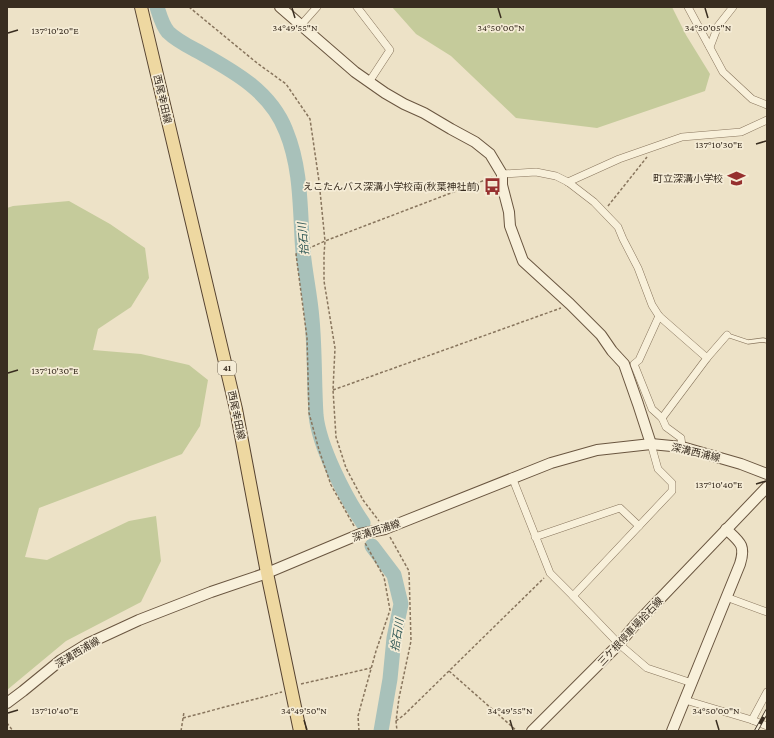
<svg xmlns="http://www.w3.org/2000/svg" width="774" height="738" font-family="'Crimson Pro','Noto Sans JP',serif">
  <style>
    .green { fill: #c5cb9b }
    .lines { fill: none; stroke-linecap: round; stroke-linejoin: round }
    .river { stroke: #a8c1ba; stroke-width: 15 }
    .lane-casing { stroke: #88755d; stroke-width: 5 }
    .street-casing { stroke: #88755d; stroke-width: 8 }
    .secondary-casing { stroke: #6a5640; stroke-width: 12 }
    .primary-casing { stroke: #564331; stroke-width: 14 }
    .path { stroke: #88755d; stroke-width: 1.5; stroke-dasharray: 3 2; stroke-linecap: butt }
    .lane { stroke: #f8f0da; stroke-width: 3.5 }
    .street { stroke: #f8f0da; stroke-width: 7 }
    .secondary { stroke: #f8f0da; stroke-width: 10 }
    .primary { stroke: #eed8a1; stroke-width: 12 }
    .rail-casing { stroke: #392d20; stroke-width: 4 }
    .rail { stroke: #f5ecd6; stroke-width: 2.5; stroke-dasharray: 8; stroke-linecap: butt }
    .ticks { fill: none; stroke: #392d20; stroke-width: 1.5 }
    .labels { text-anchor: middle; stroke-width: 3.5; stroke-linejoin: round; paint-order: stroke }
    .shield { fill: #f5ecd6; stroke: #716657; stroke-width: 1 }
    .shield-label { font-size: 9px; font-weight: bold; fill: #392d20 }
    .street-label { font-size: 10px; fill: #392d20; stroke: #f5ecd6 }
    .poi-label { font-size: 10px; fill: #392d20; stroke: #f5ecd6; text-anchor: end }
    .water-label { font-size: 11px; font-style: italic; fill: #305856; stroke: #f5ecd6 }
    .ticks-label { font-size: 10px; text-anchor: middle; fill: #392d20; stroke: #f5ecd6; stroke-width: 3.5; stroke-linejoin: round; paint-order: stroke }
  </style>
  <rect width="100%" height="100%" fill="#ede2c7"/>
  <g class="green">
    <polygon points="392,7 672,7 686,35 710,74 705,91 597,128 516,118 451,56 416,34"/>
    <polygon points="69,201 110,224 145,248 149,278 131,307 98,329 93,350 141,354 189,365 208,380 200,426 182,454 39,508 25,557 47,560 129,521 156,516 161,561 141,602 66,641 7,690 7,208 13,206"/>
  </g>
  <g class="lines">
    <g class="river">
      <path d="M157,7C160,16 162,25 168,32C177,41 190,47 201,53C235,72 271,92 286,131C300,165 300,201 302,238C303,265 310,292 312,319C315,351 314,383 316,415C319,446 345,497 363,523"/>
      <polyline points="372,546 394,575 401,604 394,638 390,679 381,731"/>
    </g>
    <defs>
      <polyline id="lane" points="727,335 748,342 763,340 767,341"/>
      <g id="street">
        <polyline points="357,7 390,50 369,82"/>
        <polyline points="688,7 723,72 752,99 767,105"/>
        <polyline points="301,25 317,7"/>
        <polyline points="710,47 718,26 733,7"/>
        <polyline points="502,174 536,172 556,176 568,182 594,202 618,227 623,239 638,268 652,305 659,316 707,358 727,335"/>
        <polyline points="568,182 619,159 682,137 741,132 767,120"/>
        <polyline points="659,316 639,360 634,364 652,409 662,418 666,427 681,438 682,447"/>
        <polyline points="662,418 707,358"/>
        <polyline points="651,444 658,469 672,483 672,491 573,596 619,644 647,668 692,683"/>
        <polyline points="512,477 550,573 573,596"/>
        <polyline points="535,537 620,508 639,526"/>
        <polyline points="726,597 767,612"/>
        <polyline points="685,700 752,720 767,726"/>
        <polyline points="752,720 767,692"/>
      </g>
      <g id="secondary">
        <polyline points="280,7 355,72 385,93 404,104 424,113 451,129 475,142 490,154 502,174 502,185 509,212 510,226 523,261 570,304 601,335 612,351 624,364 638,404 651,444"/>
        <polyline points="7,703 23,691 61,660 87,644 139,620 211,592 267,573 360,534 385,529 551,463 597,450 651,444 682,447 741,464 767,474"/>
        <polyline points="532,731 619,644 634,626 767,487"/>
        <path d="M672,731L740,564C746,545 740,542 726,529"/>
      </g>
      <polyline id="primary" points="141,7 236,409 267,573 300,731"/>
    </defs>
    <use href="#lane" class="lane-casing"/>
    <use href="#street" class="street-casing"/>
    <use href="#secondary" class="secondary-casing"/>
    <use href="#primary" class="primary-casing"/>
    <g class="path">
      <polyline points="189,7 257,63 286,84 310,119 319,181 325,241 324,255 324,281 335,348 333,390 336,437 346,468 363,500 379,521"/>
      <polyline points="608,206 647,157"/>
      <polyline points="333,390 561,308"/>
      <polyline points="354,526 331,485 319,450 309,413 307,338 296,254 325,241 493,177"/>
      <polyline points="390,537 409,571 411,641 399,698 396,721 397,731"/>
      <polyline points="449,671 517,731"/>
      <polyline points="301,684 371,668"/>
      <polyline points="183,718 282,692"/>
      <polyline points="396,721 404,715 544,578"/>
      <polyline points="7,723 13,731"/>
      <polyline points="106,731 122,731"/>
      <polyline points="181,731 184,712"/>
      <polyline points="359,731 358,716 376,651 390,610 384,577 365,543"/>
    </g>
    <use href="#lane" class="lane"/>
    <use href="#street" class="street"/>
    <use href="#secondary" class="secondary"/>
    <use href="#primary" class="primary"/>
    <defs>
      <polyline id="rail" points="756,731 767,711"/>
    </defs>
    <use href="#rail" class="rail-casing"/>
    <use href="#rail" class="rail"/>
  </g>
  <path class="ticks" d="M292,8L295,18M498,8L501,18M705,8L708,18M8,33L18,30M756,144L766,141M8,373L18,370M756,484L766,481M8,713L18,710M304,720L307,730M510,720L513,730M716,720L719,730"/>
  <defs>
    <symbol id="school-bare" viewBox="-9 -9 18 18"><path d="M0-5L7-2L0 1L-7-2ZM-4 1L0 2.5L4 1V4Q0 6-4 4Z" fill="#96302f" stroke="#f5ecd6" stroke-width="2.5" paint-order="stroke"/></symbol>
    <symbol id="bus-bare" viewBox="-9 -9 18 18"><path d="M-5-6H5V4H4V6H2V4H-2V6H-4V4H-5ZM-3.5-4V0h7V-4ZM-3.5 1.2v1.5H-2V1.2ZM2 1.2v1.5H3.5V1.2Z" fill="#96302f" stroke="#f5ecd6" stroke-width="2.5" paint-order="stroke"/></symbol>
  </defs>
  <g fill-rule="evenodd">
    <use href="#school-bare" x="724" y="166" width="25" height="25"/>
    <use href="#bus-bare" x="480" y="174" width="25" height="25"/>
  </g>
  <g class="labels">
    <rect class="shield" x="218" y="361" width="18" height="14" rx="3"/>
    <g class="shield-label">
      <text x="227" y="371">41</text>
    </g>
    <g class="street-label">
      <text transform="translate(163 99) rotate(77)" y="4">西尾幸田線</text>
      <text transform="translate(237 415) rotate(78)" y="4">西尾幸田線</text>
      <text transform="translate(696 452) rotate(13)" y="4">深溝西浦線</text>
      <text transform="translate(376 530) rotate(-18)" y="4">深溝西浦線</text>
      <text transform="translate(630 631) rotate(-47)" y="4">三ケ根停車場拾石線</text>
      <text transform="translate(77 652) rotate(-31)" y="4">深溝西浦線</text>
    </g>
    <g class="poi-label">
      <text x="723" y="182">町立深溝小学校</text>
      <text x="480" y="190">えこたんバス深溝小学校南(秋葉神社前)</text>
    </g>
    <g class="water-label">
      <text transform="translate(303 239) rotate(-95)" y="4">拾石川</text>
      <text transform="translate(397 635) rotate(-81)" y="4">拾石川</text>
    </g>
  </g>
  <g class="ticks-label">
    <text x="295" y="31">34°49'55"N</text>
    <text x="501" y="31">34°50'00"N</text>
    <text x="708" y="31">34°50'05"N</text>
    <text x="55" y="34">137°10'20"E</text>
    <text x="719" y="148">137°10'30"E</text>
    <text x="55" y="374">137°10'30"E</text>
    <text x="719" y="488">137°10'40"E</text>
    <text x="55" y="714">137°10'40"E</text>
    <text x="304" y="714">34°49'50"N</text>
    <text x="510" y="714">34°49'55"N</text>
    <text x="716" y="714">34°50'00"N</text>
  </g>
  <rect width="774" height="738" fill="none" stroke="#392d20" stroke-width="16"/>
</svg>
